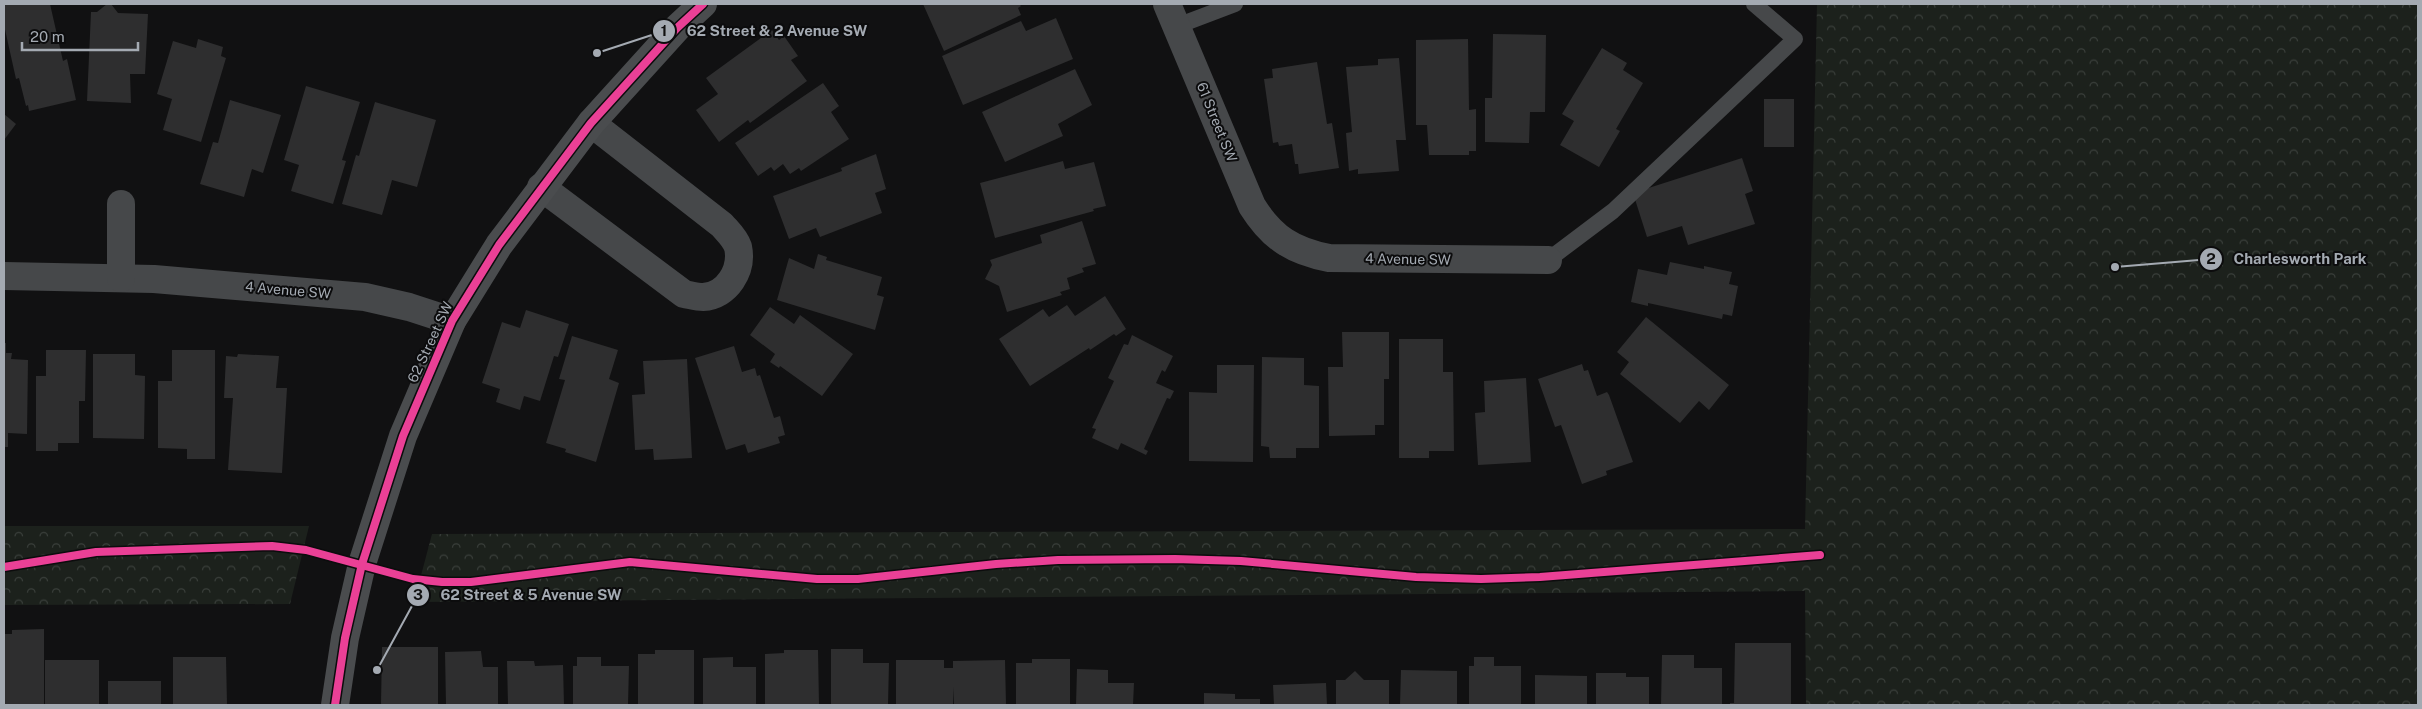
<svg xmlns="http://www.w3.org/2000/svg" width="2422" height="709" font-family="'Public Sans',sans-serif">
  <style>
    .park { fill: url(#park-crowns) }
    .building { fill: #2e2e2f }
    .lines { fill: none; stroke-linecap: round; stroke-linejoin: round }
    .lane { stroke: #46484a; stroke-width: 16 }
    .street { stroke: #46484a; stroke-width: 28 }
    .secondary { stroke: #4a4c4e; stroke-width: 28 }
    .cycleway-casing { stroke: #0c0c0d; stroke-width: 11 }
    .cycleway { stroke: #ea4096; stroke-width: 8 }
    .labels { text-anchor: middle; stroke-width: 4; stroke-linejoin: round; paint-order: stroke }
    .street-label { font-size: 14px; fill: #a4aab2; stroke: #0c0c0d }
    .leader { fill: none; stroke: #a4aab2; stroke-width: 2 }
    .callout-dot { fill: #a4aab2; stroke: #0c0c0d; stroke-width: 2 }
    .mark-label { font-size: 15px; text-anchor: middle; font-weight: bold; fill: #111 }
    .callout-label { font-size: 15px; text-anchor: middle; font-weight: bold; fill: #a4aab2; stroke: #0c0c0d; stroke-width: 4; stroke-linejoin: round; paint-order: stroke }
  </style>
  <defs>
    <pattern id="park-crowns" width="20" height="18" patternUnits="userSpaceOnUse" patternTransform="scale(1.25)"><rect width="20" height="18" fill="#1c211c"/><path d="M2 6a3 3 0 1 1 6 0M12 15a3 3 0 1 1 6 0" fill="none" stroke="#3a3f3b"/></pattern>
  </defs>
  <rect width="100%" height="100%" fill="#111112"/>
  <g class="park">
    <polygon points="1817,4 2418,4 2418,705 1806,705 1805,591 414,602 432,534 1805,529"/>
    <polygon points="4,526 309,526 290,604 4,605"/>
  </g>
  <g class="building">
    <polygon points="4,4 50,4 63,61 67,59 76,100 29,111 28,105 26,106 19,78 16,79 4,25"/>
    <polygon points="107,4 111,4 118,13 148,14 145,74 130,74 131,103 87,101 91,12 97,12"/>
    <polygon points="923,4 1019,4 1021,6 1018,8 1021,15 944,51"/>
    <polygon points="1056,18 1073,59 963,105 942,56 1021,21 1026,31"/>
    <polygon points="772,30 779,40 784,36 798,56 791,60 807,81 750,123 748,120 719,142 696,110 718,94 706,78"/>
    <polygon points="1493,34 1546,35 1545,112 1530,112 1529,143 1485,142 1485,98 1492,98"/>
    <polygon points="198,39 223,47 221,56 226,58 201,142 163,130 172,99 157,94 173,41 196,48"/>
    <polygon points="1468,39 1469,110 1476,109 1476,151 1469,151 1469,155 1429,155 1427,125 1416,125 1416,40"/>
    <polygon points="1602,48 1627,63 1623,70 1643,83 1616,129 1620,131 1599,167 1560,145 1574,121 1562,114"/>
    <polygon points="1399,58 1406,140 1396,140 1399,171 1358,174 1358,169 1349,171 1346,133 1352,132 1346,67 1378,65 1378,59"/>
    <polygon points="1317,62 1327,124 1332,123 1339,168 1299,174 1298,164 1295,164 1292,144 1279,146 1278,142 1273,143 1264,79 1273,78 1272,69"/>
    <polygon points="1075,69 1092,105 1058,124 1063,136 1005,162 982,112"/>
    <polygon points="823,83 839,106 831,112 849,139 801,171 799,168 790,174 783,164 774,171 771,167 758,176 735,143"/>
    <polygon points="306,86 360,102 342,160 346,161 333,204 291,191 299,165 284,160"/>
    <rect x="1764" y="99" width="30" height="48"/>
    <polygon points="230,100 281,115 263,173 252,169 244,197 200,184 213,142 218,143"/>
    <polygon points="375,102 436,120 417,187 392,180 382,215 342,204 356,155 359,156"/>
    <polygon points="4,114 16,124 4,140"/>
    <polygon points="876,154 886,189 875,193 882,213 820,237 816,228 789,239 773,196 842,171 841,168"/>
    <polygon points="1742,158 1753,191 1745,194 1755,224 1688,245 1682,226 1647,237 1633,193"/>
    <polygon points="1063,161 1065,169 1094,162 1106,206 1093,209 1094,211 995,238 980,183"/>
    <polygon points="1082,221 1096,264 1082,268 1084,272 1067,278 1070,289 1060,292 1062,295 1007,312 999,286 985,279 992,265 990,260 1042,243 1040,235"/>
    <polygon points="818,254 827,257 826,260 882,277 877,295 884,297 875,330 777,300 789,258 814,269"/>
    <polygon points="1670,262 1704,269 1704,266 1732,272 1729,284 1738,286 1732,316 1723,314 1722,319 1648,303 1648,306 1631,302 1638,269 1667,275"/>
    <polygon points="1105,296 1126,329 1116,336 1114,334 1090,350 1089,348 1030,386 999,339 1043,309 1049,317 1067,305 1075,316"/>
    <polygon points="770,307 794,324 800,315 853,354 822,396 780,366 779,368 770,362 775,354 750,335"/>
    <polygon points="526,310 569,324 558,357 554,356 540,401 524,396 520,410 496,402 500,389 482,383 502,322 520,328"/>
    <polygon points="1646,317 1729,385 1709,410 1699,401 1680,423 1620,374 1629,362 1617,352"/>
    <polygon points="1342,332 1389,332 1389,379 1384,379 1384,425 1375,425 1375,435 1329,436 1328,367 1343,367"/>
    <polygon points="1132,335 1173,356 1165,372 1162,370 1156,383 1174,391 1170,399 1167,398 1144,449 1148,451 1146,455 1121,443 1118,450 1092,438 1096,429 1092,428 1114,381 1108,378 1124,344 1128,345"/>
    <polygon points="572,336 618,350 609,379 619,383 596,462 565,452 566,449 546,443 565,380 559,379"/>
    <polygon points="1399,339 1443,339 1443,372 1453,372 1454,451 1429,451 1429,458 1399,458"/>
    <polygon points="4,343 6,343 6,353 12,353 11,359 28,360 27,434 8,433 8,447 4,447"/>
    <polygon points="734,346 742,372 755,368 757,376 760,375 774,418 780,416 785,435 778,437 780,443 748,453 745,444 726,450 695,358"/>
    <polygon points="46,350 86,350 85,401 79,401 79,443 58,443 58,451 36,451 36,376 46,376"/>
    <polygon points="172,350 215,350 215,459 187,459 187,449 158,448 158,381 172,381"/>
    <polygon points="93,354 135,354 135,375 145,376 144,439 93,438"/>
    <polygon points="238,354 279,356 276,388 287,388 282,473 228,470 233,398 224,398 226,356 237,357"/>
    <polygon points="1262,357 1304,358 1304,385 1319,386 1319,448 1296,448 1296,458 1270,458 1269,447 1261,446"/>
    <polygon points="687,359 692,458 654,460 653,449 635,450 632,395 645,394 643,361"/>
    <polygon points="1582,364 1584,371 1588,370 1597,396 1607,392 1609,395 1633,462 1606,471 1607,475 1582,484 1561,425 1555,427 1538,379"/>
    <polygon points="1217,365 1254,365 1253,462 1189,461 1189,392 1217,393"/>
    <polygon points="1526,378 1531,462 1478,465 1475,413 1485,412 1484,381"/>
    <polygon points="44,629 44,705 4,705 4,634 12,634 12,630"/>
    <polygon points="1735,643 1791,643 1791,705 1730,705 1730,703 1734,703"/>
    <polygon points="382,647 438,647 438,705 381,705"/>
    <polygon points="831,649 863,649 863,663 889,663 888,705 831,705"/>
    <polygon points="655,650 694,650 694,705 638,705 638,654 655,654"/>
    <polygon points="784,650 818,650 819,705 765,705 765,654 784,653"/>
    <polygon points="481,651 483,667 498,667 498,705 446,705 445,652"/>
    <polygon points="1662,655 1694,655 1694,668 1722,668 1722,705 1661,705"/>
    <polygon points="173,657 226,657 227,705 173,705"/>
    <polygon points="577,657 601,657 601,666 629,666 628,705 573,705 573,666 577,666"/>
    <polygon points="733,657 733,667 756,667 756,705 703,705 703,658"/>
    <polygon points="1474,657 1494,657 1494,666 1521,666 1521,705 1469,705 1469,666 1474,666"/>
    <polygon points="1032,659 1070,659 1070,705 1016,705 1016,663 1032,663"/>
    <rect x="45" y="660" width="54" height="45"/>
    <polygon points="896,660 944,660 944,668 953,668 953,661 1005,660 1006,705 954,705 953,687 953,705 896,705"/>
    <polygon points="507,661 534,661 535,666 563,665 564,705 508,705"/>
    <polygon points="1077,669 1108,670 1108,683 1134,683 1133,705 1076,705"/>
    <polygon points="1401,670 1457,671 1457,705 1400,705"/>
    <polygon points="1355,671 1364,680 1389,680 1389,705 1336,705 1336,680 1345,680"/>
    <polygon points="1596,673 1626,673 1626,677 1649,677 1649,705 1596,705"/>
    <polygon points="1535,675 1587,676 1587,705 1535,705"/>
    <rect x="108" y="681" width="53" height="24"/>
    <polygon points="1326,683 1327,705 1274,705 1273,685"/>
    <polygon points="1204,693 1235,694 1235,699 1260,699 1260,705 1204,705"/>
  </g>
  <g class="lines">
    <g class="lane">
      <polyline points="1177,26 1235,4"/>
      <polyline points="1548,260 1613,211 1795,39 1754,4"/>
    </g>
    <g class="street">
      <path d="M1167,4L1252,206C1272,238 1293,251 1329,258L1548,260"/>
      <path d="M541,187L684,294C690,295 697,297 703,297C727,296 743,270 738,247C735,238 728,232 722,225L591,123"/>
      <polyline points="4,276 154,279 365,297 409,307 452,321"/>
      <polyline points="121,278 121,204"/>
    </g>
    <polyline class="secondary" points="335,705 345,638 362,564 403,436 452,321 499,245 591,123 677,28 703,4"/>
    <defs>
      <g id="cycleway">
        <polyline points="4,567 96,552 272,546 306,550 413,579 442,582 471,582 630,562 817,579 858,579 996,564 1058,560 1175,559 1241,561 1416,577 1481,579 1540,577 1820,555"/>
        <polyline points="335,705 345,638 362,564 403,436 452,321 499,245 591,123 677,28 703,4"/>
      </g>
    </defs>
    <use href="#cycleway" class="cycleway-casing"/>
    <use href="#cycleway" class="cycleway"/>
  </g>
  <g class="labels">
    <g class="street-label">
      <text transform="translate(1217 122) rotate(68)" y="5">61 Street SW</text>
      <text transform="translate(1408 259) rotate(1)" y="5">4 Avenue SW</text>
      <text transform="translate(288 290) rotate(5)" y="5">4 Avenue SW</text>
      <text transform="translate(430 342) rotate(-65)" y="5">62 Street SW</text>
    </g>
  </g>
  <path class="leader" d="M597 53L664 31M2115 267L2211 259M377 670L418 595"/>
  <g class="callout-dot">
    <circle cx="597" cy="53" r="5"/>
    <circle cx="2115" cy="267" r="5"/>
    <circle cx="377" cy="670" r="5"/>
    <circle cx="664" cy="31" r="12"/>
    <circle cx="2211" cy="259" r="12"/>
    <circle cx="418" cy="595" r="12"/>
  </g>
  <g class="mark-label">
    <text x="664" y="36">1</text>
    <text x="2211" y="264">2</text>
    <text x="418" y="600">3</text>
  </g>
  <g class="callout-label">
    <text x="777" y="36">62 Street &amp; 2 Avenue SW</text>
    <text x="2300" y="264">Charlesworth Park</text>
    <text x="531" y="600">62 Street &amp; 5 Avenue SW</text>
  </g>
  <rect width="2422" height="709" fill="none" stroke="#a4aab2" stroke-width="10"/>
  <path d="M22 42v8h116v-8" fill="none" stroke="#a4aab2" stroke-width="2.5"/>
  <text x="30" y="42" font-size="15" fill="#a4aab2" stroke="#0c0c0d" stroke-width="4" paint-order="stroke">20 m</text>
</svg>
